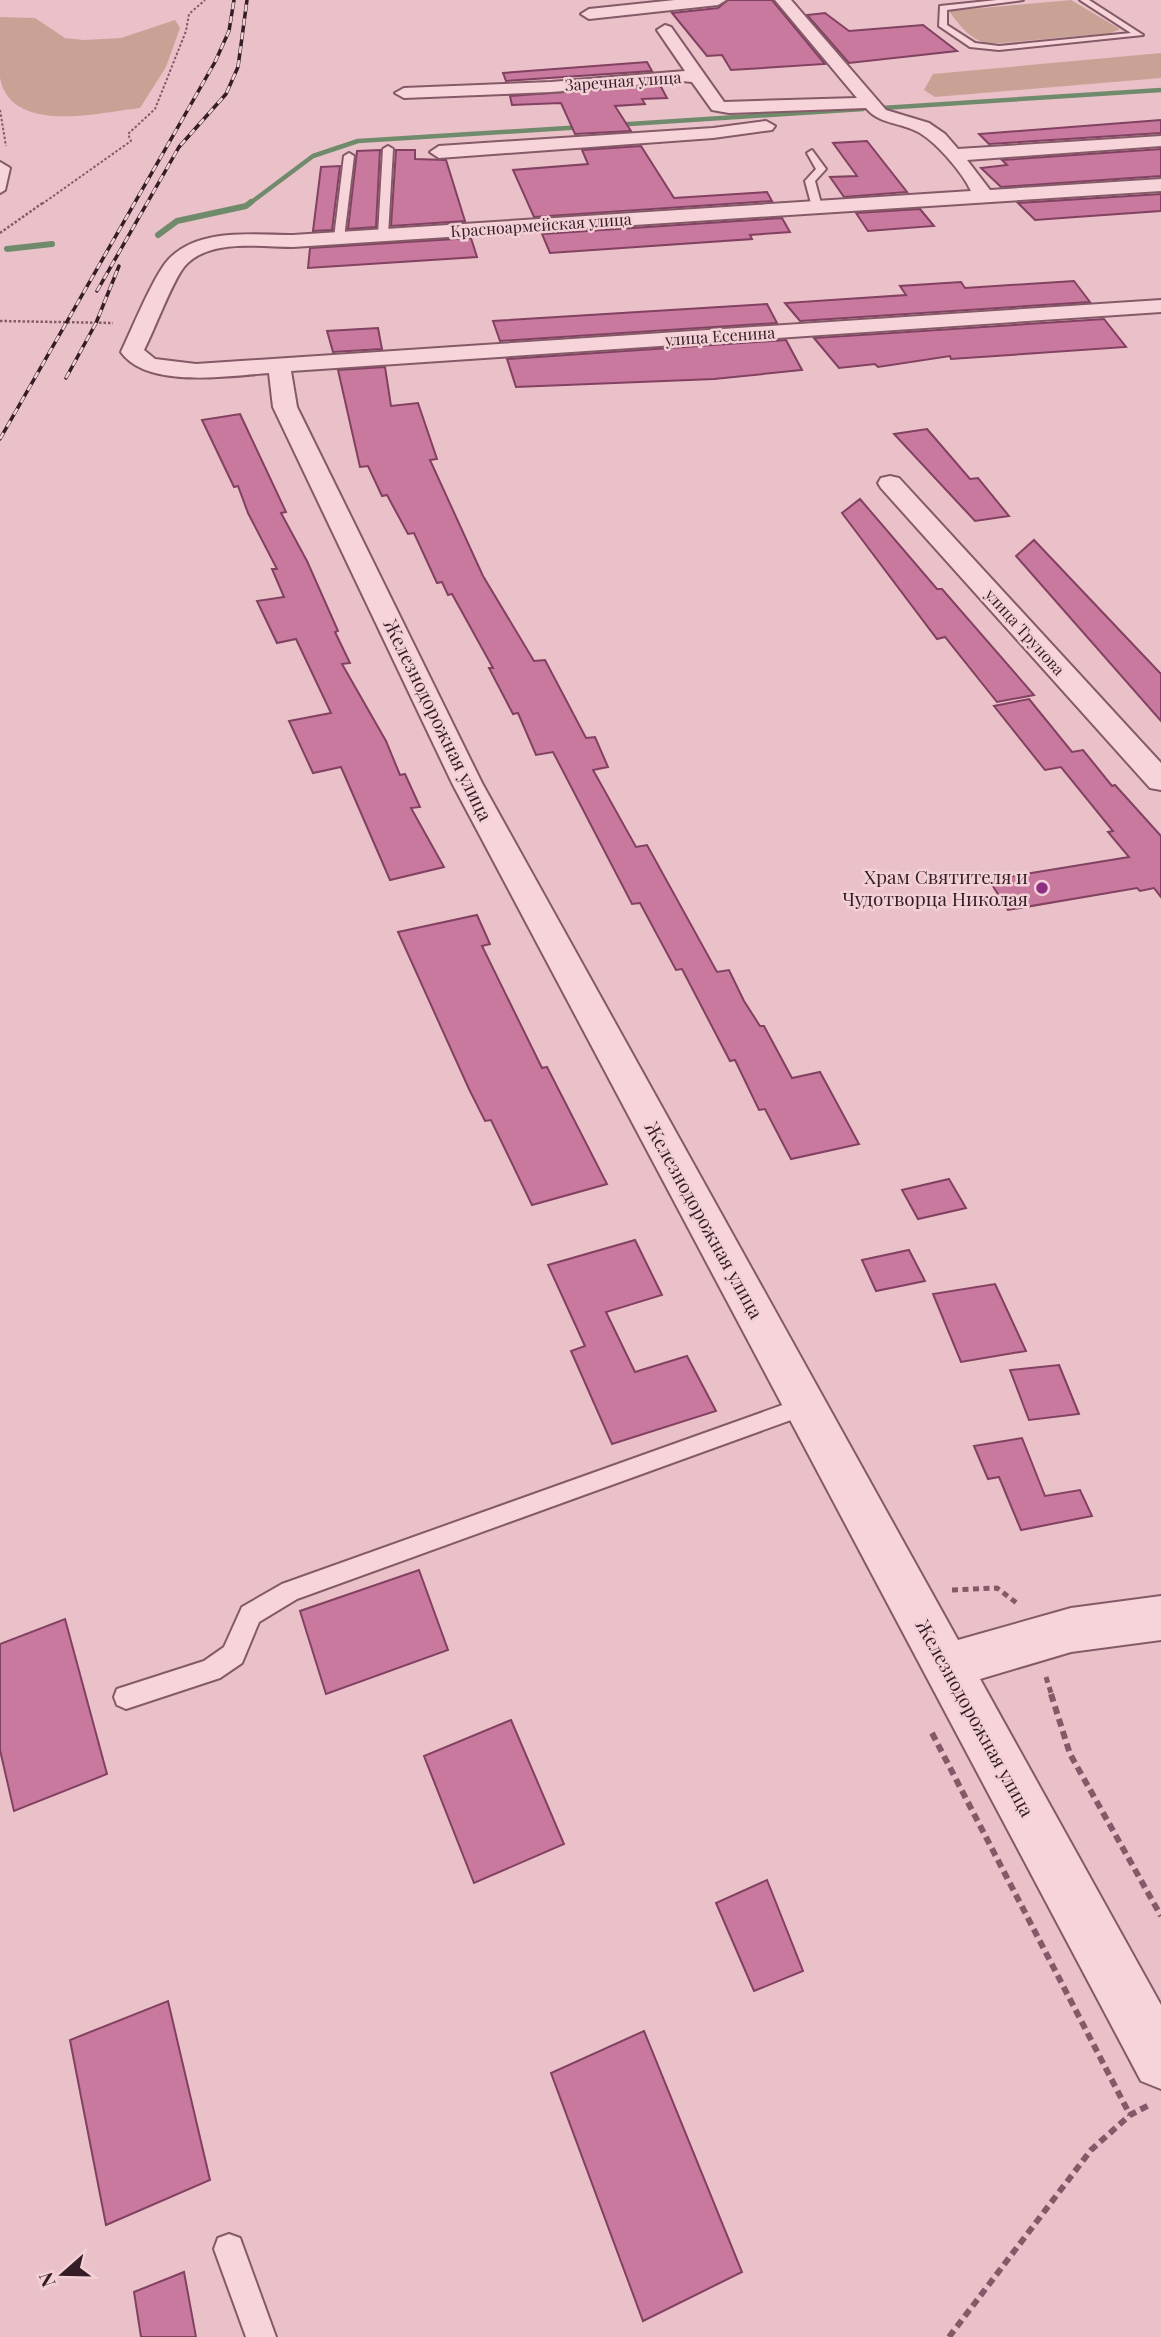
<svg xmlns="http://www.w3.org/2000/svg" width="1161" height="2337" font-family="'Playfair Display',serif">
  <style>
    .green { fill: #c9a296 }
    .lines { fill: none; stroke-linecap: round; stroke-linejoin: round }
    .stream-far1 { stroke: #6f8b6b; stroke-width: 4.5 }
    .stream { stroke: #6f8b6b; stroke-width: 6 }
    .building { fill: #c8799d; stroke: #824160; stroke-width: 2 }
    .service-casing { stroke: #845a68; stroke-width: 4 }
    .minor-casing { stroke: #845a68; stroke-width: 4 }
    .path-far3 { stroke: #845a68; stroke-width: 2; stroke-dasharray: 2.5 2; stroke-linecap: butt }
    .path-far2 { stroke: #845a68; stroke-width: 2.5; stroke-dasharray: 2.5 2; stroke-linecap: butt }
    .path-far1 { stroke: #845a68; stroke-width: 5; stroke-dasharray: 6 4.5; stroke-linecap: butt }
    .path { stroke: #845a68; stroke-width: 6; stroke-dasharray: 8 5; stroke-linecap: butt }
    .service { fill: #f7d4da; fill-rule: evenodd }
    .minor { fill: #f7d4da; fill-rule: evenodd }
    .rail-casing { stroke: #341d26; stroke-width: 3.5 }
    .rail { stroke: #f3d0d6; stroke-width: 2.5; stroke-dasharray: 7; stroke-linecap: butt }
    .poi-dot { fill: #902d84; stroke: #f3d0d6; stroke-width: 2.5 }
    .labels { text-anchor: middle; stroke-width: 5; stroke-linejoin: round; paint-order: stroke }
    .far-street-label { font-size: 16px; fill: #341d26; stroke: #f3d0d6 }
    .street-label { font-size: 19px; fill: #341d26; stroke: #f3d0d6 }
    .poi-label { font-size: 19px; fill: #341d26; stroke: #f3d0d6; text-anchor: end }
  </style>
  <rect width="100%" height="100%" fill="#ebc1c9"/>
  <g class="green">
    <path d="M1071,0L1120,29L1111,33L990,44C970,40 961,27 949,11Z"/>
    <path d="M0,17L35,18L65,38L84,40L121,38L175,20L180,28L166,67L140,108C102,112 11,136 0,78C0,59 0,36 0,17Z"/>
    <polygon points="1161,53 1161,78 935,97 924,90 933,74"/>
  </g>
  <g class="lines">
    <g class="stream-far1">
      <polyline points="882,108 1161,90"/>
      <polyline points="614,125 863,109"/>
      <polyline points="249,204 313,156 358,141 584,127"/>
    </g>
    <g class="stream">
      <polyline points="158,235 177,221 246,206 251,202"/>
      <polyline points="7,249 52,244"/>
    </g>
  </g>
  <g class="building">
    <polygon points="728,0 772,0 825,64 731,70 722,55 707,56 672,13 718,8"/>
    <polygon points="825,13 849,31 923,25 957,51 849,63 807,15"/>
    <polygon points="647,62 652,71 506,81 503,73"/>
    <polygon points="660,85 667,98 642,99 645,104 615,106 631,131 575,134 561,103 512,105 510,96"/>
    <polygon points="1161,120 1161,133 989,144 979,134"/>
    <polygon points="867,141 907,192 844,197 830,177 857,176 833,143"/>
    <polygon points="641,146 674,198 767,192 772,201 534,217 513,170 588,164 582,150"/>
    <polygon points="1161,149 1161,176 1001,187 981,168 1007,165 1002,160"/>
    <polygon points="380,150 376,227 348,229 357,151"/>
    <polygon points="396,150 415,150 415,159 446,160 465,221 391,226"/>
    <polygon points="340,166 332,230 313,231 321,167"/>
    <polygon points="1161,194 1161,211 1076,217 1035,220 1018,203"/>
    <polygon points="920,209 934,226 868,231 856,213"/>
    <polygon points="782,218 790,232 750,235 752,239 550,253 542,234"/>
    <polygon points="471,238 477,257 308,268 310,248"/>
    <polygon points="1074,281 1090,302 800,321 785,303 906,295 900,286 961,282 965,288"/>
    <polygon points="767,304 777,323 500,341 493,321"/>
    <polygon points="1104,319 1126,347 951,359 950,356 878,367 875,364 839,368 814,338"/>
    <polygon points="378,328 382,349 333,352 327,331"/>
    <polygon points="786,340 802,370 714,379 516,387 507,359"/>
    <polygon points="385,367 391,406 418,403 437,459 430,460 483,576 534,661 545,660 586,738 595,737 608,767 593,770 636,847 647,845 717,972 729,970 744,1001 760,1026 764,1026 792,1078 820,1072 859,1144 791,1159 765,1109 759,1110 735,1060 730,1061 682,969 676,970 640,903 632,904 553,752 536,755 518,713 513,714 489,668 493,668 452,594 448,595 442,582 437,583 414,533 408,534 387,495 382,496 368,466 360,467 338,370"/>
    <polygon points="240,414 286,512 281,513 307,561 338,631 335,632 350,663 342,664 386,741 400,775 405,774 420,807 411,808 444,867 390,880 341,767 313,773 289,721 331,713 296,639 277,643 257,601 284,597 272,569 277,569 248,513 238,486 234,487 202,420"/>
    <polygon points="927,429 970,479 978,478 1009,516 975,521 894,434"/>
    <polygon points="860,499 937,589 942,589 1034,695 997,702 945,637 937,639 842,513"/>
    <polygon points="1034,540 1161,674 1161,721 1016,556"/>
    <polygon points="1029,699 1072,752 1083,750 1112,786 1115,785 1161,836 1161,897 1154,888 1140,891 1137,888 1008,910 989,880 1129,857 1108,832 1113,831 1061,767 1045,770 994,706"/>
    <polygon points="477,915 490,944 482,946 542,1068 547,1067 607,1184 532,1205 491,1120 485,1121 469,1089 398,932"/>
    <polygon points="949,1179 966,1208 918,1219 902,1190"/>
    <polygon points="635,1240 662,1295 606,1312 635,1372 687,1356 716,1411 612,1444 571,1351 585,1346 548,1265"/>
    <polygon points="909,1250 925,1281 876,1291 862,1260"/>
    <polygon points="995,1284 1026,1351 961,1362 933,1294"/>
    <polygon points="1059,1365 1079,1414 1029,1420 1010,1370"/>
    <polygon points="1022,1438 1045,1496 1080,1490 1092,1516 1021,1530 999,1477 988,1479 974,1446"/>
    <polygon points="419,1570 448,1650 326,1694 300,1611"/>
    <polygon points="65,1619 107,1774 14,1811 0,1750 0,1644"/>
    <polygon points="511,1720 564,1844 474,1883 424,1756"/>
    <polygon points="767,1880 803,1971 754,1991 716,1903"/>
    <polygon points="168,2001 210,2180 106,2225 70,2040"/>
    <polygon points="644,2031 742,2272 643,2321 551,2073"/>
    <polygon points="184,2272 196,2337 141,2337 134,2292"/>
  </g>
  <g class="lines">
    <defs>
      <g id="service">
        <polygon points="997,0 1023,0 947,10 947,25 975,43 999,46 1131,33 1080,0 1089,0 1143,35 999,50 970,47 939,26 940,6"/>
        <polygon points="388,146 393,149 388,235 383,238 378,235 383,149"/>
        <polygon points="812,150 826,169 815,181 822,207 817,210 812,207 805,181 816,169 807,153"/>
        <polygon points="349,153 354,156 344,238 339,241 334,238 344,156"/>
        <polygon points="0,162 10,168 5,190 0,193"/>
        <polygon points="805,1397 813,1400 816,1406 813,1412 297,1599 259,1622 242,1663 220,1678 126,1709 117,1705 114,1697 117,1689 204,1661 224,1647 242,1607 282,1584"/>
        <polygon points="229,2234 240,2238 276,2337 246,2337 214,2249 218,2238"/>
      </g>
      <g id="minor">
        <polygon points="675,0 726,0 718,5 589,19 581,14 589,9"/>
        <path d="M775,0H791L886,110L929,123L945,134L958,149L1161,136V146L967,160L990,190L1161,179V191L293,247C260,247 208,238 184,267C172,282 154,331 144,350L155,359L196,364L1161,300V312L291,371L297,407L482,783L958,1640L1071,1608L1161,1596V1640L1071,1652L980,1679L1161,2005V2089L1141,2081L452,783L273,407L269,373C229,376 147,389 121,352C131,331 154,275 168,260C198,227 254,235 293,235L971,191C963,173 934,139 916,131C898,122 879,124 866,108L729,113L712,110L692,82L682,81L551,92L404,98L395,93L404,88L551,82L685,71L657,30L665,25L671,27L724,102L857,98Z"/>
        <polygon points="766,121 775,126 772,130 713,138 439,158 430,152 439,146 713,128"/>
        <polygon points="890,476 899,478 1161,763 1161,790 1150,788 881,488 878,483 881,478"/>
      </g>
    </defs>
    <use href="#service" class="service-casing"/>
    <use href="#minor" class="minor-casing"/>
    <g class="path-far3">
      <polyline points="0,110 6,146"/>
      <polyline points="42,204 131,141 128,134 155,109 186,31 189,14 205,0"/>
    </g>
    <g class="path-far2">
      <polyline points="0,233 44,202"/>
      <polyline points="0,321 113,323"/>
    </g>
    <g class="path-far1">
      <polyline points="952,1590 997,1588 1018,1604"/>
      <polyline points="1046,1677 1052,1696"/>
    </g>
    <g class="path">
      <polyline points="1051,1694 1070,1754 1161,1916"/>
      <polyline points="932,1733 1130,2115"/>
      <polyline points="949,2337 1091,2150 1130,2115 1151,2104"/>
    </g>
    <use href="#service" class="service"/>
    <use href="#minor" class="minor"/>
    <defs>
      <g id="rail">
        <polyline points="97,291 179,147 226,94 238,67 247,0"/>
        <polyline points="66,378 96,323 119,266"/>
        <polyline points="0,439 215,62 229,31 234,0"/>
      </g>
    </defs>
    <use href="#rail" class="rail-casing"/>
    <use href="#rail" class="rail"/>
  </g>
  <circle class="poi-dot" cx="1042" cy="888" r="7"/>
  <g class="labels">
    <g class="far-street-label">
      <text transform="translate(623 81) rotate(-4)" y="6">Заречная улица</text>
      <text transform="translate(541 225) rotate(-4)" y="6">Красноармейская улица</text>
      <text transform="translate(720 336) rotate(-4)" y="6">улица Есенина</text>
      <text transform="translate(1025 632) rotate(48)" y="6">улица Трунова</text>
    </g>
    <g class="street-label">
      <text transform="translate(438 720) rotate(64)" y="7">Железнодорожная улица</text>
      <text transform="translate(704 1220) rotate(61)" y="7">Железнодорожная улица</text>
      <text transform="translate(975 1718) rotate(61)" y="7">Железнодорожная улица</text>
    </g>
    <g class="poi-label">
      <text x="1028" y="884">Храм Святителя и<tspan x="1028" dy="22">Чудотворца Николая</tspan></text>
    </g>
  </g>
  <g transform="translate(63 2274) rotate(250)" stroke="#f3d0d6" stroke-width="5" paint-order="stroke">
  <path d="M0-5L12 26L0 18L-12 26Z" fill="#341d26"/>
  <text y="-10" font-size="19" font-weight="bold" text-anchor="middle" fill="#341d26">N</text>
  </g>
</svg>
